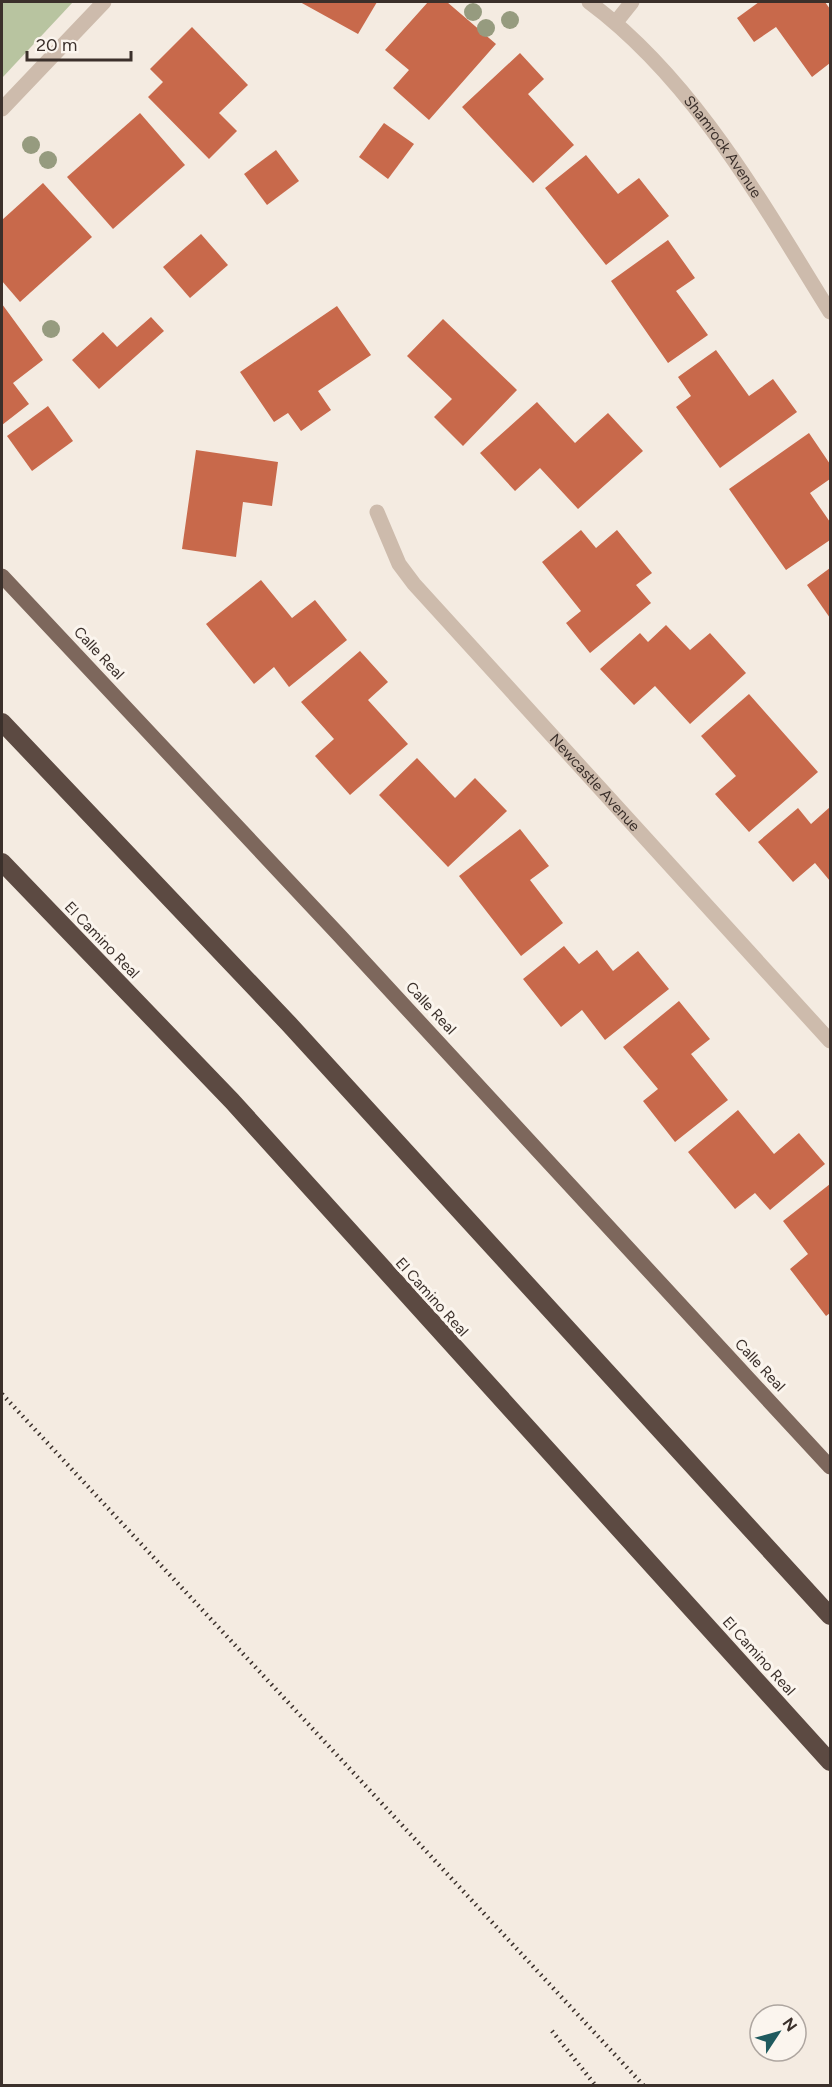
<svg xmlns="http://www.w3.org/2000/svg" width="832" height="2087" font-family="Figtree,sans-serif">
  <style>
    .green { fill: #b8c4a0 }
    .building { fill: #c8694b }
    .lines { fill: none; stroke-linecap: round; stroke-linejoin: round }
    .minor { stroke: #cdbbac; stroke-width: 15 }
    .major { stroke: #7d675c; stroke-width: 15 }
    .highway { stroke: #5c4a42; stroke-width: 18 }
    .rail { stroke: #3b302b; stroke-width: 4.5; stroke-dasharray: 1.5 4.5; stroke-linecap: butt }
    .tree { fill: #969b7f }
    .labels { text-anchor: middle; stroke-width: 6; stroke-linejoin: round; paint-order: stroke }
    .street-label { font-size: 15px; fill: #3b302b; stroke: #fbf5ee }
  </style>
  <rect width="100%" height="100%" fill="#f4ebe1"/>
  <polygon class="green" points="2,2 73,2 2,78"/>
  <g class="building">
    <polygon points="300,2 377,2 358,34"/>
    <polygon points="428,2 447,2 496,44 429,120 393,88 409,70 385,50"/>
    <polygon points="759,2 825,2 830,9 830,63 812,77 776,27 754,42 737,18"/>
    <polygon points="192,27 248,85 219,113 237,131 209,159 148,97 163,82 150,69"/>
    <polygon points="520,53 544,79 528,94 574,145 533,183 462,107"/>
    <polygon points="140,113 185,165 113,229 67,177"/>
    <polygon points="384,123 414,144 388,179 359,157"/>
    <polygon points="276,150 299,181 267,205 244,174"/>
    <polygon points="586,155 618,194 639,178 669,216 606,265 545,188"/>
    <polygon points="43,183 92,237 20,302 2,281 2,220"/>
    <polygon points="201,234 228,265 190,298 163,267"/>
    <polygon points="668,240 695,278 676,291 708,335 668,363 611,281"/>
    <polygon points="2,304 43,360 13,383 29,404 2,425"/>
    <polygon points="337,306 371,355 318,391 331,410 301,431 288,413 274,422 240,372"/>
    <polygon points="151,317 164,331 99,389 72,360 103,332 117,347"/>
    <polygon points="443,319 517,390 463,446 434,417 452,399 407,356"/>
    <polygon points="716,350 749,396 773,379 797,412 720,468 676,407 691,396 678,377"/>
    <polygon points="537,402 575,443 608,413 643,451 578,509 540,468 515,491 480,453"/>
    <polygon points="48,406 73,441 32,471 7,436"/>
    <polygon points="809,433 830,464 830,479 810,493 830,522 830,540 786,570 729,489"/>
    <polygon points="196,450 278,462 272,506 243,502 236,557 182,549"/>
    <polygon points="581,530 596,548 617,530 652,573 636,585 651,603 590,653 566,623 581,611 542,562"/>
    <polygon points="830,568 830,618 807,585"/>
    <polygon points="261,580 292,618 315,600 347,640 289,687 274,667 254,684 206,624"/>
    <polygon points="666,625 690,650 710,633 746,673 690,724 655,686 634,705 600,669 640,633 648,642"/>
    <polygon points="360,651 388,682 368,700 408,744 350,795 315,756 334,739 301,702"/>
    <polygon points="749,694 818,772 749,832 715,794 736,776 701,736"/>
    <polygon points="417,758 455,798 475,778 507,811 448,867 379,795"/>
    <polygon points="830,807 830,881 815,863 793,882 758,842 798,808 811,824"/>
    <polygon points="520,829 549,866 530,880 563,923 521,956 459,876"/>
    <polygon points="564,946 579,964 597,950 613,971 638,951 669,989 605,1040 582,1010 561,1027 523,979"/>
    <polygon points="679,1001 710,1039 691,1054 728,1100 675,1142 643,1101 658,1089 623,1047"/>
    <polygon points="738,1110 774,1154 799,1133 825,1164 770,1210 755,1193 735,1209 688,1152"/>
    <polygon points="830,1184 830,1313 826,1316 790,1269 808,1254 783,1221"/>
  </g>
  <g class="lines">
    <g class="minor">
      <path id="s1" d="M589,2C694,80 762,203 830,312"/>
      <polyline points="616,22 632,2"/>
      <polyline points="2,109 104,2"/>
      <path id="s2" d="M377,512L399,564L414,584L830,1041"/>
    </g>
    <polyline class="major" points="2,576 339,935 830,1467"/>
    <g class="highway">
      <polyline points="2,722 289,1024 830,1616"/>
      <polyline points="2,862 232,1101 830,1762"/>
    </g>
    <g class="rail">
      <polyline points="2,1394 644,2086"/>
      <polyline points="552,2031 596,2086"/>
    </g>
  </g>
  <g class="tree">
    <circle cx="473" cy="12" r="9"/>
    <circle cx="510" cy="20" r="9"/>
    <circle cx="486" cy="28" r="9"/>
    <circle cx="31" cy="145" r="9"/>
    <circle cx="48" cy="160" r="9"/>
    <circle cx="51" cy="329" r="9"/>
  </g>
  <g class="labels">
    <g class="street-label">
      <text dy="5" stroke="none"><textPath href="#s1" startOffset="198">Shamrock Avenue</textPath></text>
      <text transform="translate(99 653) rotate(47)" y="5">Calle Real</text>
      <text dy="5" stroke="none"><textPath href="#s2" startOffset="350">Newcastle Avenue</textPath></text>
      <text transform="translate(102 940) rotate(46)" y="5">El Camino Real</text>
      <text transform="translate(431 1008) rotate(47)" y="5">Calle Real</text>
      <text transform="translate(432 1297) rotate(48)" y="5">El Camino Real</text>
      <text transform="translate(760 1365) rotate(47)" y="5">Calle Real</text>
      <text transform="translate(759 1656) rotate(48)" y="5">El Camino Real</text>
    </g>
  </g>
  <rect width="832" height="2087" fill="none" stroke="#3b302b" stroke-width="6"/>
  <g transform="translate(778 2033) rotate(54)"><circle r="28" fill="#fbf5ee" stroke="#aea6a0" stroke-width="1.5"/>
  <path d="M0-4.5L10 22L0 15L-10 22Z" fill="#1f5a5e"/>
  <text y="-9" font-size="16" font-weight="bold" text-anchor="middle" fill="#3b302b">N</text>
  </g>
  <path d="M27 51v9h104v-9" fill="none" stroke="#3b302b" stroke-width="3"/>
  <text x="36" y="51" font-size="18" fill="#3b302b" stroke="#fbf5ee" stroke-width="4.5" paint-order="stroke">20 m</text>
</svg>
